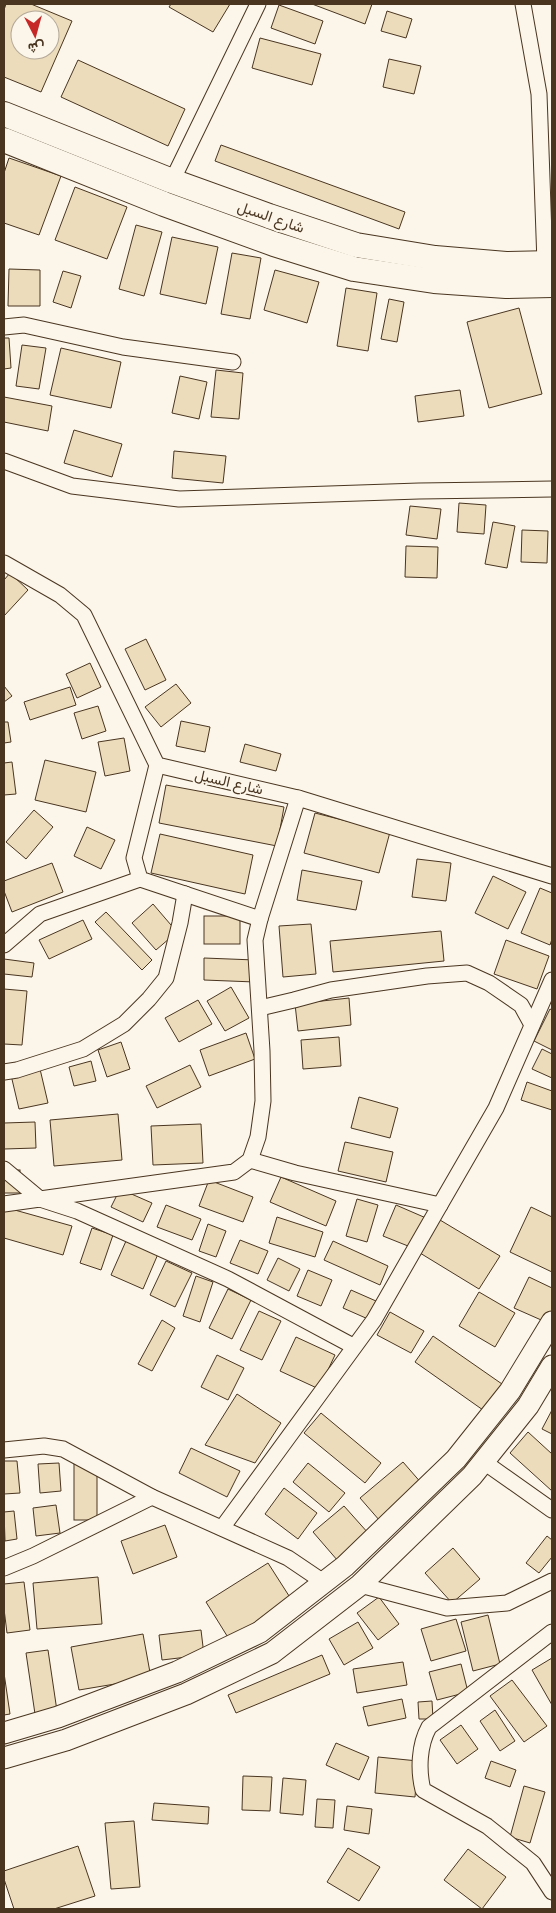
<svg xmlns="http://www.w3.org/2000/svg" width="556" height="1913" font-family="Roboto,Vazirmatn,sans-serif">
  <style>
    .building { fill: #ecdcbc; stroke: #4a3520; fill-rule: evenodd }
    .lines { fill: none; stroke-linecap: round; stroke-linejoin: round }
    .minor-casing { stroke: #4a3520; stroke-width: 17 }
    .secondary-casing { stroke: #4a3520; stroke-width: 23 }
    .primary-casing { stroke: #4a3520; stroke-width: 26 }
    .minor { stroke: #fbf6e9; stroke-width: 15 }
    .secondary { stroke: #fbf6e9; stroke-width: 21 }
    .primary { stroke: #fbf6e9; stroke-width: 24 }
    .labels { text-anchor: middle; stroke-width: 4; stroke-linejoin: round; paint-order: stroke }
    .street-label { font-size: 15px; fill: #4a3520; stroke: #fbf6e9 }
  </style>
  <rect width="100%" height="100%" fill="#fbf6e9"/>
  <g class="building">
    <path d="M6,4H31L72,21L41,92L4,77V10ZM20,20H50V50H20Z"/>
    <polygon points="171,4 230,4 213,32 169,7"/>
    <polygon points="312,4 372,4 365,24"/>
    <polygon points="279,5 323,21 315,44 271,28"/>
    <polygon points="387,11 412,19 406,38 381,31"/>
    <polygon points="260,38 321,54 312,85 252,68"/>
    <polygon points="389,59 421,66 414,94 383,87"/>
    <polygon points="78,60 185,109 168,146 61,97"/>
    <polygon points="221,145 405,212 399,229 215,161"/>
    <polygon points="9,158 61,176 39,235 4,223 4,173"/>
    <polygon points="75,187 127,207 107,259 55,240"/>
    <polygon points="136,225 162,232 144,296 119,289"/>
    <polygon points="172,237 218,247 206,304 160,294"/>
    <polygon points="232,253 261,258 250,319 221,314"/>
    <polygon points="9,269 40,270 40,306 8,306"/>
    <polygon points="275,270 319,282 307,323 264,310"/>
    <polygon points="63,271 81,276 71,308 53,302"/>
    <polygon points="346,288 377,293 368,351 337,346"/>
    <polygon points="389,299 404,302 397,342 381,339"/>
    <polygon points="519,308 542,394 489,408 467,322"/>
    <polygon points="4,338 9,338 11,368 4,369"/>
    <polygon points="22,345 46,348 39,389 16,386"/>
    <polygon points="61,348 121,362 111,408 50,395"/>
    <polygon points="216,370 243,373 239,419 211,417"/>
    <polygon points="180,376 207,382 199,419 172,413"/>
    <polygon points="460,390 464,416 418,422 415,396"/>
    <polygon points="4,397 52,406 48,431 4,422"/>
    <polygon points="74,430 122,444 112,477 64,463"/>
    <polygon points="174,451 226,456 223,483 172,478"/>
    <polygon points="459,503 486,505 484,534 457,532"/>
    <polygon points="410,506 441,509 437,539 406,535"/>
    <polygon points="493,522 515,526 507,568 485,564"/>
    <polygon points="522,530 548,531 547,563 521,562"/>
    <polygon points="406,546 438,547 437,578 405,577"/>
    <polygon points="10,573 28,590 4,616 4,580"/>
    <polygon points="146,639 166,680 145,690 125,649"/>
    <polygon points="90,663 101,687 77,698 66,674"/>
    <polygon points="176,684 191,703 161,727 145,707"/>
    <polygon points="4,686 12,696 4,702"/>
    <polygon points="70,687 76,705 30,720 24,702"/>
    <polygon points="98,706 106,731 82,739 74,713"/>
    <polygon points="181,721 210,727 205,752 176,746"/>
    <polygon points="4,722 8,722 11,742 4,743"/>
    <polygon points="124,738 130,771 105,776 98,742"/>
    <polygon points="245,744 281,754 276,771 240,762"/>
    <polygon points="45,760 96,772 86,812 35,800"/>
    <polygon points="12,762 16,794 4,795 4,763"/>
    <polygon points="166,785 284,807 277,846 159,823"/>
    <polygon points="34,810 53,827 26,859 6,842"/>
    <polygon points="315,813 390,832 379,873 304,853"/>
    <polygon points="87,827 115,840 101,869 74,856"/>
    <polygon points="160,834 253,855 245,894 151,873"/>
    <polygon points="417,859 451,863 446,901 412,897"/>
    <polygon points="52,863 63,892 12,912 4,891 4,881"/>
    <polygon points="302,870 362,881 356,910 297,900"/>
    <polygon points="493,876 526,892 508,929 475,913"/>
    <polygon points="540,888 552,893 552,939 550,945 521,933"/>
    <polygon points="153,904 177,932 156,950 132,923"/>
    <polygon points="106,912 152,960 142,970 95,922"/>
    <rect x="204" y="916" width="36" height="28"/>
    <polygon points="83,920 92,939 49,959 39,940"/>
    <polygon points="311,924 316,974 283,977 279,926"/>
    <polygon points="441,931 444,961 333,972 330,941"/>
    <polygon points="506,940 549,956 537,989 494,974"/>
    <polygon points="204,958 255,960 255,982 204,980"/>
    <polygon points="4,959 34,963 32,977 4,974"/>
    <polygon points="231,987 249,1018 225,1031 207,1001"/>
    <polygon points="4,989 27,991 22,1045 4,1044"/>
    <polygon points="349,998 351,1025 298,1031 295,1004"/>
    <polygon points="198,1000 212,1024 179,1042 165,1018"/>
    <polygon points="550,1009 552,1010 552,1050 534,1041"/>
    <polygon points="246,1033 255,1059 209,1076 200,1050"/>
    <polygon points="339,1037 341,1066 303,1069 301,1040"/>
    <polygon points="121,1042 130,1069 107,1077 98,1050"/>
    <polygon points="542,1049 552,1054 552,1078 532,1069"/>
    <polygon points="91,1061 96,1081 74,1086 69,1067"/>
    <polygon points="190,1065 201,1087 157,1108 146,1086"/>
    <polygon points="40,1069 48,1103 19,1109 11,1075"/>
    <polygon points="527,1082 552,1091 552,1110 521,1100"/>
    <polygon points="359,1097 398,1108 390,1138 351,1128"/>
    <polygon points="118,1114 122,1160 54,1166 50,1120"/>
    <polygon points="35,1122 36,1148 4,1149 4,1123"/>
    <polygon points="201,1124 203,1163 153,1165 151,1126"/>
    <polygon points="345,1142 393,1152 386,1182 338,1171"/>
    <rect x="4" y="1170" width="16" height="23"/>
    <polygon points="281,1177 336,1201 326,1226 270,1202"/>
    <polygon points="209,1180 253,1197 243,1222 199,1206"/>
    <polygon points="120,1189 152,1203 143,1222 111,1207"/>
    <polygon points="357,1199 378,1205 367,1242 346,1236"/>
    <polygon points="166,1205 201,1219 192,1240 157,1227"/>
    <polygon points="396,1205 426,1218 413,1248 383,1236"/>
    <polygon points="4,1207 72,1226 63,1255 4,1238"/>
    <polygon points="531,1207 552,1217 552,1272 510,1252"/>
    <polygon points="277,1217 323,1232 315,1257 269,1243"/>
    <polygon points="440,1220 500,1256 479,1289 420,1253"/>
    <polygon points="208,1224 226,1231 216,1257 199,1251"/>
    <polygon points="92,1228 113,1235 101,1270 80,1263"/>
    <polygon points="240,1240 268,1251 258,1274 230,1263"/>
    <polygon points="126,1241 158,1254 143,1289 111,1275"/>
    <polygon points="333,1241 388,1266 380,1285 324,1260"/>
    <polygon points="278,1258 300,1269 289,1291 267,1280"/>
    <polygon points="166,1261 192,1273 175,1307 150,1295"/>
    <polygon points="308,1270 332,1280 321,1306 297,1296"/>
    <polygon points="196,1276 213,1282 200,1322 183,1316"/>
    <polygon points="529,1277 552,1288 552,1314 548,1323 514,1308"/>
    <polygon points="228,1289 251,1300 232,1339 209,1328"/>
    <polygon points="351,1290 376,1301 368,1319 343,1308"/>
    <polygon points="479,1292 515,1313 495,1347 459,1326"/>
    <polygon points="259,1311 281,1321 262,1360 240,1350"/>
    <polygon points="390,1312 424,1331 411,1353 377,1335"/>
    <polygon points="162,1320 175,1328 152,1371 138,1364"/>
    <polygon points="433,1336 502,1384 483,1410 415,1362"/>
    <polygon points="296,1337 335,1355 319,1389 280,1371"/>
    <polygon points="217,1355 244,1368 228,1400 201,1387"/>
    <polygon points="237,1394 281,1423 255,1463 205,1445"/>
    <polygon points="552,1410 552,1434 542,1429"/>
    <polygon points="321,1413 381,1463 365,1483 304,1433"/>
    <polygon points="528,1432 552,1454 552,1491 510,1453"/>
    <polygon points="191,1448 240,1471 227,1497 179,1473"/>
    <polygon points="4,1461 17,1461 20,1493 4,1494"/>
    <polygon points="403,1462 423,1485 380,1521 360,1498"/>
    <polygon points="59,1463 61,1491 40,1493 38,1464"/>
    <rect x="74" y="1463" width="23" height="57"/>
    <polygon points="308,1463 345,1493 329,1512 293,1482"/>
    <polygon points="284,1488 317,1513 298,1539 265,1514"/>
    <polygon points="56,1505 60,1533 36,1536 33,1508"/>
    <polygon points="344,1506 369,1534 338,1561 313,1532"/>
    <polygon points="14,1511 17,1539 5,1541 4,1512"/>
    <polygon points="165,1525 177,1557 133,1574 121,1541"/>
    <polygon points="547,1536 552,1540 552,1557 539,1573 526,1563"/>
    <polygon points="453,1548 480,1579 452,1603 425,1573"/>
    <polygon points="268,1563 291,1599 229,1639 206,1602"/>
    <polygon points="98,1577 102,1624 37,1629 33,1583"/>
    <polygon points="24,1582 30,1630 7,1633 4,1609 4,1584"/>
    <polygon points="379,1597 399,1624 378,1640 357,1613"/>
    <polygon points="488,1615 500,1664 473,1671 461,1622"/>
    <polygon points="456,1619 466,1651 431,1661 421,1629"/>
    <polygon points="358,1622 373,1648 344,1665 329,1639"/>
    <polygon points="201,1630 204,1655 162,1660 159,1635"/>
    <polygon points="143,1634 151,1678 79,1690 71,1647"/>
    <polygon points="48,1650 57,1711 35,1714 26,1653"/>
    <polygon points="322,1655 330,1674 236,1713 228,1695"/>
    <polygon points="552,1658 552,1705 532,1670"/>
    <polygon points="403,1662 407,1685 357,1693 353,1669"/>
    <polygon points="461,1664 468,1692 437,1700 429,1672"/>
    <polygon points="4,1673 10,1714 4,1715"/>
    <polygon points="512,1680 547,1726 524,1742 490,1696"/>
    <polygon points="402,1699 406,1718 368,1726 363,1707"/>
    <polygon points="432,1701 433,1719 419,1719 418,1702"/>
    <polygon points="495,1710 515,1741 500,1751 480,1721"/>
    <polygon points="461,1725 478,1749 457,1764 440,1740"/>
    <polygon points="336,1743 369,1757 359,1780 326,1765"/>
    <polygon points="378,1757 418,1761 415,1797 375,1793"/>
    <polygon points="491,1761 516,1770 510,1787 485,1778"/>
    <polygon points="243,1776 272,1777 270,1811 242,1810"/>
    <polygon points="283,1778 306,1780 303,1815 280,1813"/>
    <polygon points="524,1786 545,1792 530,1843 510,1837"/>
    <polygon points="317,1799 335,1800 333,1828 315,1827"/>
    <polygon points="154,1803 209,1807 208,1824 152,1820"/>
    <polygon points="347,1806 372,1809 369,1834 344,1830"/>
    <polygon points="134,1821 140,1887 111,1889 105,1823"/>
    <polygon points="78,1846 95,1896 54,1909 14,1909 4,1879 4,1871"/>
    <polygon points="348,1848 380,1867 359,1901 327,1882"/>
    <polygon points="468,1849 506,1877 482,1909 444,1880"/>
  </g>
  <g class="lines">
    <defs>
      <g id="minor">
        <polyline points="523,4 539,94 545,263"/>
        <polyline points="172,181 258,4"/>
        <polyline points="4,327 24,325 123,347 233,362"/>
        <polyline points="4,461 72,486 179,499 419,491 552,489"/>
        <polyline points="4,563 60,595 84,615 157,765 298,798 552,876"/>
        <polyline points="157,765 134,858 140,879 260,919"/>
        <polyline points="4,945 40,914 140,879"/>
        <polyline points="260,1008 294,1000 331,990 427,976 467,973 489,983 521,1005 532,1025"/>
        <polyline points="4,1072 17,1070 83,1049 124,1024 149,999 166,978 180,923 185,894"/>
        <polyline points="4,1169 40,1199 234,1172 250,1160 258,1137 263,1101 262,1051 255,940 260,919 298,798"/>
        <polyline points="4,1204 40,1199 77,1211 228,1279 353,1346"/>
        <polyline points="440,1205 496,1108 552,980"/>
        <polyline points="4,1450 44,1446 63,1449 152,1497 288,1558 325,1583"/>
        <polyline points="484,1462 552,1510"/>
        <polyline points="222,1528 374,1320 440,1205 295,1173 250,1160"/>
        <polyline points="4,1568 33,1556 152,1497"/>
        <polyline points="360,1585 447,1608 507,1603 552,1581"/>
        <path d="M552,1632L429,1727C419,1745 418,1770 423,1790L487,1826L533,1863L552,1892"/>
      </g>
      <g id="secondary">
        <polyline points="4,1733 58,1717 177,1672 260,1632 345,1566 456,1459 510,1391 552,1322"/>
        <polyline points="4,1758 66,1740 186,1694 272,1653 360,1585 472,1476 528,1406 552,1366"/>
      </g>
      <g id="primary">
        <polyline points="4,114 172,181 269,216 356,245 435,258 506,264 552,263"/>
        <polyline points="4,140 164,204 274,244 354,269 434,281 506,286 552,285"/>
      </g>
    </defs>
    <use href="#minor" class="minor-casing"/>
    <use href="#secondary" class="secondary-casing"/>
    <use href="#primary" class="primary-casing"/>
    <use href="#minor" class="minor"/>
    <use href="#secondary" class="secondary"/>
    <use href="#primary" class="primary"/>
  </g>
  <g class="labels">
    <g class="street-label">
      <text transform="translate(271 217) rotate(19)" y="5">شارع السبل</text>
      <text transform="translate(229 782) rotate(13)" y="5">شارع السبل</text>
    </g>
  </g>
  <rect width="556" height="1913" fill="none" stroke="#4a3520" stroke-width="10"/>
  <g transform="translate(35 35) rotate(174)"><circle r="24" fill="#fbf6e9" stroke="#b4a999"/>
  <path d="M0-4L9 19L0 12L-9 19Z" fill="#c62828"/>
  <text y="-8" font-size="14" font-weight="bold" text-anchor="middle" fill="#4a3520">ش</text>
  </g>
</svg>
